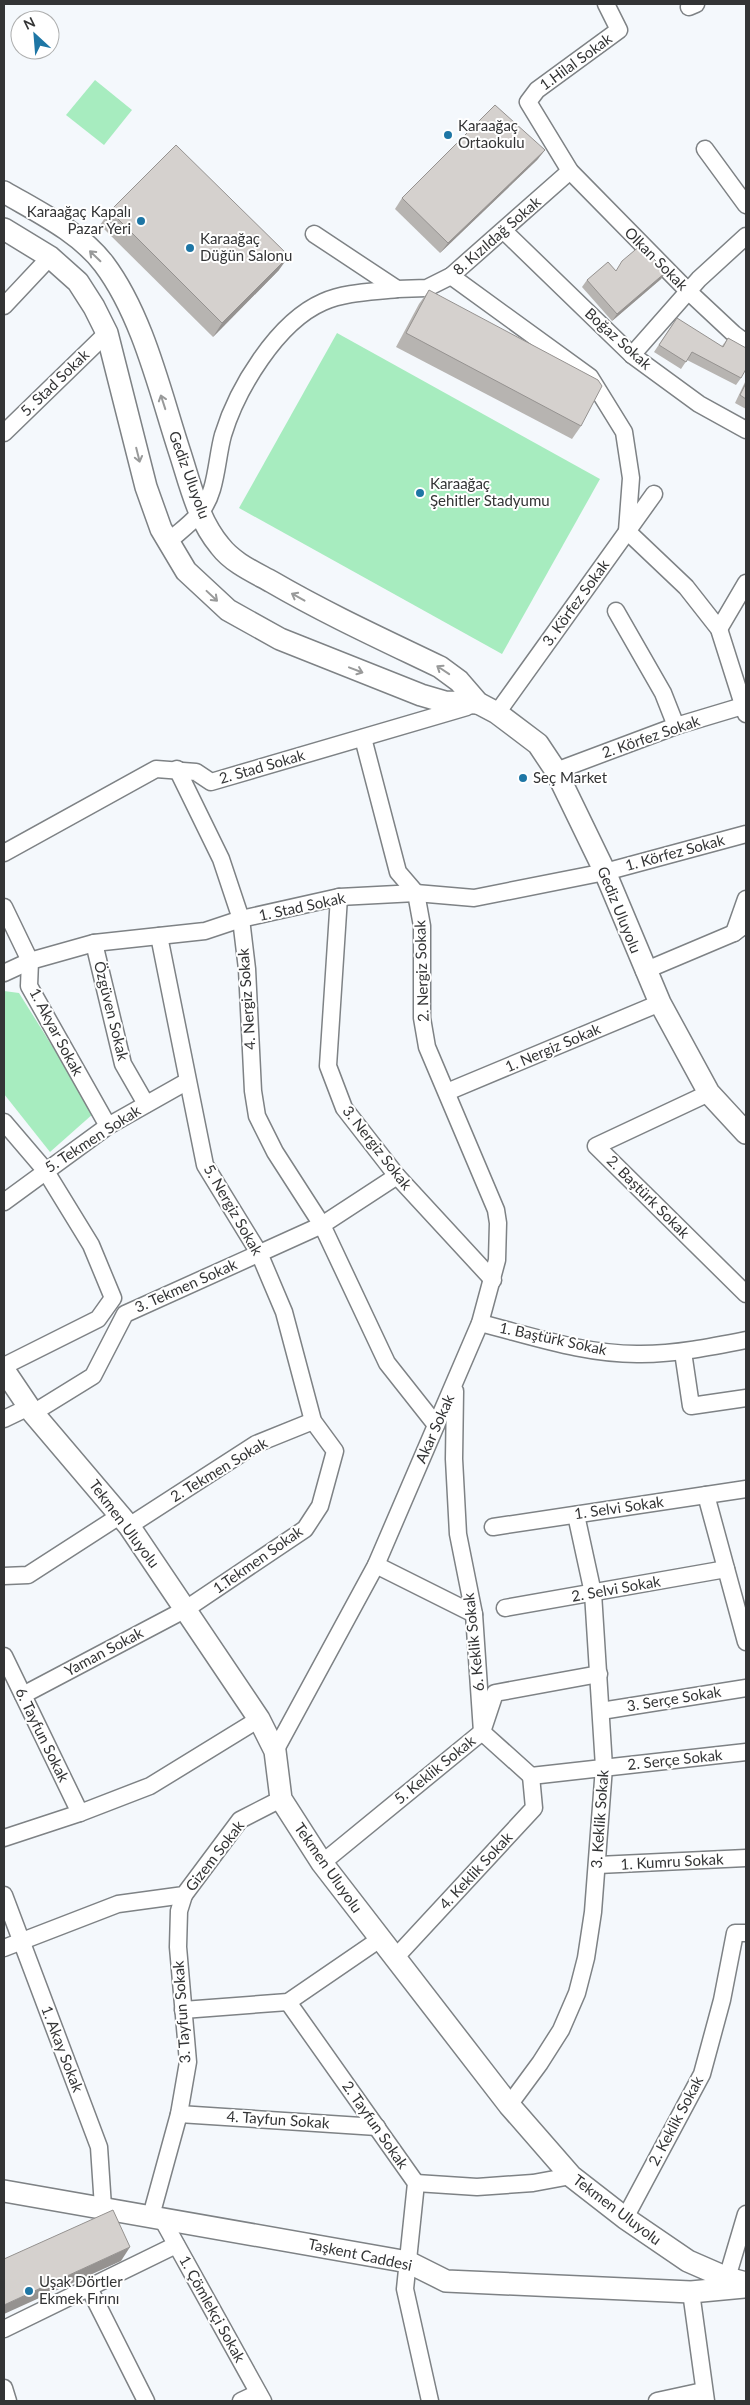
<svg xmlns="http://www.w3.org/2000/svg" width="750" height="2405" font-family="Lato,sans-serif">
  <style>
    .green { fill: #a7ecbf }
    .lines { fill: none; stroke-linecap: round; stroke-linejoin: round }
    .minor-casing { stroke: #7e8285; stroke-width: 19 }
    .tertiary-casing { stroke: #7e8285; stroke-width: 24 }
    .minor { stroke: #fff; stroke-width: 16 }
    .tertiary { stroke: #fff; stroke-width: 21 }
    .wall { fill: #b7b4b1 }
    .shaded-wall { fill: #959290 }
    .building { fill: #d5d1ce; stroke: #959290 }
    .oneway { stroke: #999a9a }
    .poi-dot { fill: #1e76a5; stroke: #fff; stroke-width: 2 }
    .labels { text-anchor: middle; stroke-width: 4; stroke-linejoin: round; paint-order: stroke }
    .street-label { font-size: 15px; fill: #333435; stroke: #fff }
    .poi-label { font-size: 15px; fill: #333435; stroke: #fff; text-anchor: start }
  </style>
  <rect width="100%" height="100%" fill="#f4f8fc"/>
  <g class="green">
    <polygon points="95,80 132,110 104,145 66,115"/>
    <polygon points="337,333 600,479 502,654 239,508"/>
    <polygon points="4,991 19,993 94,1113 50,1152 4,1094"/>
  </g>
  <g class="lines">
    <defs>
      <g id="minor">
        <polyline points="606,4 619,30 537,90 528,102 570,171 688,291 734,334 746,343"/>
        <polyline points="689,7 696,4"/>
        <polyline points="705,149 746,205"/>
        <polyline points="504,231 632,355 699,404 746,430"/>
        <polyline points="314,234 397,289 427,288 451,276 570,171"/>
        <polyline points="451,276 590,377 624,432 631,478 627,531 686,587 719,629 746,714"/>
        <polyline points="4,306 50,257"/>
        <polyline points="632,355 699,279 746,236"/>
        <polyline points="4,433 107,333"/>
        <path d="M168,542C178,533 190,524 199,514C217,494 216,460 223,435C237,389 277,322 323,302C346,292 373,292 397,289"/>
        <polyline points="616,611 663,693 676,726"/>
        <polyline points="719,629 746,583"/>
        <polyline points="497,713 654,494"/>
        <polyline points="177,769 221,859 241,919 247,969 253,1091 257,1116 275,1152 322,1225 387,1363 436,1425"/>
        <polyline points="556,771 676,726 746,705"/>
        <polyline points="4,853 156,769 196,772 211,782 467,707"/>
        <polyline points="339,897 328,1066 344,1108 397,1176 493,1280"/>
        <polyline points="4,907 30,961 29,986 108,1126"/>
        <polyline points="734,933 746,899"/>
        <polyline points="94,943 123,1064 146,1104"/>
        <polyline points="644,971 734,933 746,924"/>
        <polyline points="4,973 30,961 94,943 205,931 241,919 339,897 416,893 474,898 605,872 746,834"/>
        <polyline points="447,1092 660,1003"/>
        <polyline points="709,1093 596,1146 746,1294"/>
        <polyline points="4,1122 45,1170 91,1245 113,1298 98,1319 4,1366"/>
        <polyline points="4,1202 108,1126 186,1082"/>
        <path d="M480,1323C532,1336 586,1355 641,1354C676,1354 711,1347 746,1340"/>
        <polyline points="683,1352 691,1406 746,1398"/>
        <polyline points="455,1391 454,1459 458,1534 474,1614 482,1732 531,1776 746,1752"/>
        <polyline points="33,1413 93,1376 125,1314 322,1225 397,1176"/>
        <polyline points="4,1419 29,1407"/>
        <polyline points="706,1495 746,1642"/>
        <polyline points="129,1526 256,1444 313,1421"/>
        <polyline points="493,1527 746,1489"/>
        <polyline points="376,1565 474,1614"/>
        <polyline points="4,1576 28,1575 121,1515"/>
        <polyline points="505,1608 726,1569"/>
        <polyline points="4,1656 80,1813"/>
        <polyline points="23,1695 186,1609 305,1529 320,1506 335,1451 313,1421 284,1312 259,1253 205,1165 159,936"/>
        <polyline points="601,1711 746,1688"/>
        <polyline points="275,1751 376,1565 480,1323 497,1260 498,1223 496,1210 427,1047 422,1018 422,926 416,893 398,872 363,738"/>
        <polyline points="4,1838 80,1813 150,1786 259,1719"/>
        <polyline points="322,1863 482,1732 495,1693 599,1674"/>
        <polyline points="598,1865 746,1858"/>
        <polyline points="4,1895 99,2147 103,2207"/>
        <polyline points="4,1948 118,1904 184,1895 240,1820 281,1799"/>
        <polyline points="395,1958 534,1808 531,1776"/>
        <polyline points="288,2002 416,2183 405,2289 430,2401"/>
        <polyline points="183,2010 288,2002 380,1939"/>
        <polyline points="509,2105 540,2063 561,2030 577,1993 586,1958 593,1912 604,1767 593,1593 576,1515"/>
        <polyline points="179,2114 377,2127"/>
        <polyline points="416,2183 477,2187 533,2183 571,2176"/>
        <polyline points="151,2216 179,2114 188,2062 178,1947 179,1911 184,1895"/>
        <polyline points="161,2217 263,2401"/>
        <polyline points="625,2218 702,2074 722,2000 735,1933 746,1933"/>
        <polyline points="727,2278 746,2214"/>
        <polyline points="89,2288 146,2401"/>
        <polyline points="691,2292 706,2401"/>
        <polyline points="4,2329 176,2245"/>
        <polyline points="4,2388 8,2401"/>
        <polyline points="241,2401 258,2393"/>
        <polyline points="657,2401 703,2391"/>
      </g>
      <g id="tertiary">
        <path d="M4,192C38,212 80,232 104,264C143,316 160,392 180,453C190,484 198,520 220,546C233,563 254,572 272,582C327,614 384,640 440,667L459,681L478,703L497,713L538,744L556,771L605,872L660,1003L709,1093L746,1133"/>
        <polyline points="4,229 50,257 78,282 94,307 107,333 146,487 161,529 186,571 228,610 280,639 421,695 445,702 478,703"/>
        <polyline points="4,1370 33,1413 129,1526 259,1719 275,1751 281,1799 322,1863 509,2105 571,2176 625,2218 688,2261 727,2278 746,2283"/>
        <polyline points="4,2191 408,2262 446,2281 691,2292 744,2287"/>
      </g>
    </defs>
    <use href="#minor" class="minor-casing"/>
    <use href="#tertiary" class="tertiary-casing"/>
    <use href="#minor" class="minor"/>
    <use href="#tertiary" class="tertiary"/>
  </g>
  <g class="wall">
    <polygon points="545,150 537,160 440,253 395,209 402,198"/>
    <polygon points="110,211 279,270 213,337 100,225"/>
    <polygon points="615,271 666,272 661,279 612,321 582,287 587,280"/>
    <polygon points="429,290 581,426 572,439 396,347 419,304"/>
    <polygon points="672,325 722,346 728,338 741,378 736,385 687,360 681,369 654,352"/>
    <polygon points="746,380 746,409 735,403"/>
  </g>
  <g class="shaded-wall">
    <polygon points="545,150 537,160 440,253 448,243"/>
    <polygon points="289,256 279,270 213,337 222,323"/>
    <polygon points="666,272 661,279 612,321 617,314"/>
    <polygon points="130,2247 121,2261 4,2314 4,2305"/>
  </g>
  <g class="building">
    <polygon points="495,105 545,150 448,243 402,198"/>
    <polygon points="176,145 289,256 222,323 110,211"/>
    <polygon points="641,245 666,272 617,314 587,280 608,262 616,271 622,261"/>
    <polygon points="429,290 598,380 602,386 581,426 406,333"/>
    <polygon points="677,318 723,347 728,338 746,348 746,369 741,378 692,352 686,362 659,345"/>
    <polygon points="746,383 746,399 740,395"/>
    <polygon points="113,2210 130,2247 4,2305 4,2259"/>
  </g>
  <defs><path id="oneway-shaft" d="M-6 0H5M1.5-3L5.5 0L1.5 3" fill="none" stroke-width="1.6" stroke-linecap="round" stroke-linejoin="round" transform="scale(1.25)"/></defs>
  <g class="oneway">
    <use href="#oneway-shaft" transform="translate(95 256) rotate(-136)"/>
    <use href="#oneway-shaft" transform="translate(163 402) rotate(-108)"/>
    <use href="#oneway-shaft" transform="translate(138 455) rotate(76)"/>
    <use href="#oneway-shaft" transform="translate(212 596) rotate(43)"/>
    <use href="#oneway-shaft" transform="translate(298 597) rotate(-151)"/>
    <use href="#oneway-shaft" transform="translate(356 670) rotate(21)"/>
    <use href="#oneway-shaft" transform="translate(443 670) rotate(-146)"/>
  </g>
  <g class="poi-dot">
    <circle cx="448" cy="135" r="5"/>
    <circle cx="141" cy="221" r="5"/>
    <circle cx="190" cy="248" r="5"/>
    <circle cx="420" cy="493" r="5"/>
    <circle cx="523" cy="778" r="5"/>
    <circle cx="29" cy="2291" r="5"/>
  </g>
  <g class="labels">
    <g class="street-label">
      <text transform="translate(576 62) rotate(-36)" y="5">1.Hilal Sokak</text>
      <text transform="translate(497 236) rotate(-41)" y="5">8. Kızıldağ Sokak</text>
      <text transform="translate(656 259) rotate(45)" y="5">Olkan Sokak</text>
      <text transform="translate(618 339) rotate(42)" y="5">Boğaz Sokak</text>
      <text transform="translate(55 383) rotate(-44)" y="5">5. Stad Sokak</text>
      <text transform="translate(189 475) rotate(70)" y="5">Gediz Uluyolu</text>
      <text transform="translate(576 603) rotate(-54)" y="5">3. Körfez Sokak</text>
      <text transform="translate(651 737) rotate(-19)" y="5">2. Körfez Sokak</text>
      <text transform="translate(262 767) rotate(-16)" y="5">2. Stad Sokak</text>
      <text transform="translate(675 853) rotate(-15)" y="5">1. Körfez Sokak</text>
      <text transform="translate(302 907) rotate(-12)" y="5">1. Stad Sokak</text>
      <text transform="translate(619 910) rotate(68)" y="5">Gediz Uluyolu</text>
      <text transform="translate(422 971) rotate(-92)" y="5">2. Nergiz Sokak</text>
      <text transform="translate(247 999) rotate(-94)" y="5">4. Nergiz Sokak</text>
      <text transform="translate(111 1011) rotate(76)" y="5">Özgüven Sokak</text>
      <text transform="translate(56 1032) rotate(62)" y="5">1. Akyar Sokak</text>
      <text transform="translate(553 1048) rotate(-23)" y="5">1. Nergiz Sokak</text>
      <text transform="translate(93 1139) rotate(-33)" y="5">5. Tekmen Sokak</text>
      <text transform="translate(377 1148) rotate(52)" y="5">3. Nergiz Sokak</text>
      <text transform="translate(648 1197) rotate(45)" y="5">2. Baştürk Sokak</text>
      <text transform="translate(233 1210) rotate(60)" y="5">5. Nergiz Sokak</text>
      <text transform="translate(186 1286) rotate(-24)" y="5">3. Tekmen Sokak</text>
      <text transform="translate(553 1339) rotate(12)" y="5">1. Baştürk Sokak</text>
      <text transform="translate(435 1429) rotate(-66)" y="5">Akar Sokak</text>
      <text transform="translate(219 1470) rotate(-31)" y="5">2. Tekmen Sokak</text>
      <text transform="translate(619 1508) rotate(-8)" y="5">1. Selvi Sokak</text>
      <text transform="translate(124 1524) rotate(53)" y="5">Tekmen Uluyolu</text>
      <text transform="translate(258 1560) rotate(-35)" y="5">1.Tekmen Sokak</text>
      <text transform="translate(616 1589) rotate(-10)" y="5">2. Selvi Sokak</text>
      <text transform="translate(474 1642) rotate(-96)" y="5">6. Keklik Sokak</text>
      <text transform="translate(104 1652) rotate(-28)" y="5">Yaman Sokak</text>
      <text transform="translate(674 1699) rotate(-9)" y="5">3. Serçe Sokak</text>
      <text transform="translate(42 1735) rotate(64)" y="5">6. Tayfun Sokak</text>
      <text transform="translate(675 1760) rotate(-6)" y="5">2. Serçe Sokak</text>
      <text transform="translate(435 1770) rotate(-39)" y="5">5. Keklik Sokak</text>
      <text transform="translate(600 1819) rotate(-86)" y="5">3. Keklik Sokak</text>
      <text transform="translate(215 1856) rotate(-52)" y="5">Gizem Sokak</text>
      <text transform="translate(672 1862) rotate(-3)" y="5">1. Kumru Sokak</text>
      <text transform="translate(328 1868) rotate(55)" y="5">Tekmen Uluyolu</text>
      <text transform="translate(476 1871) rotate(-47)" y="5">4. Keklik Sokak</text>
      <text transform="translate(182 2012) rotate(-94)" y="5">3. Tayfun Sokak</text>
      <text transform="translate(62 2049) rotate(69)" y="5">1. Akay Sokak</text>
      <text transform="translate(278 2120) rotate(4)" y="5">4. Tayfun Sokak</text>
      <text transform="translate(676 2121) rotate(-62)" y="5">2. Keklik Sokak</text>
      <text transform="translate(375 2125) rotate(55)" y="5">2. Tayfun Sokak</text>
      <text transform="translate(617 2210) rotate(37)" y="5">Tekmen Uluyolu</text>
      <text transform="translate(360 2255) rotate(12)" y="5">Taşkent Caddesi</text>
      <text transform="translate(212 2309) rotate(61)" y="5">1. Çömlekçi Sokak</text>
    </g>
    <g class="poi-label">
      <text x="458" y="131">Karaağaç<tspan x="458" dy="17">Ortaokulu</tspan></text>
      <text x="131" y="217" text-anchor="end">Karaağaç Kapalı<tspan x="131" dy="17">Pazar Yeri</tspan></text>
      <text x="200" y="244">Karaağaç<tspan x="200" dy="17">Düğün Salonu</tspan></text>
      <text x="430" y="489">Karaağaç<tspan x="430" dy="17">Şehitler Stadyumu</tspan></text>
      <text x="533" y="783">Seç Market</text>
      <text x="39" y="2287">Uşak Dörtler<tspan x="39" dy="17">Ekmek Fırını</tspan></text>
    </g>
  </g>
  <rect width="750" height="2405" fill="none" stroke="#333435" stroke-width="10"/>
  <g transform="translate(35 35) rotate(334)"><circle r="24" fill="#ffffff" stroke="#adaeae"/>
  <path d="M0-4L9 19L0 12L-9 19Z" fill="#1e76a5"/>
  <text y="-8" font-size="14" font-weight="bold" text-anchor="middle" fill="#333435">N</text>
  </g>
</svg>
